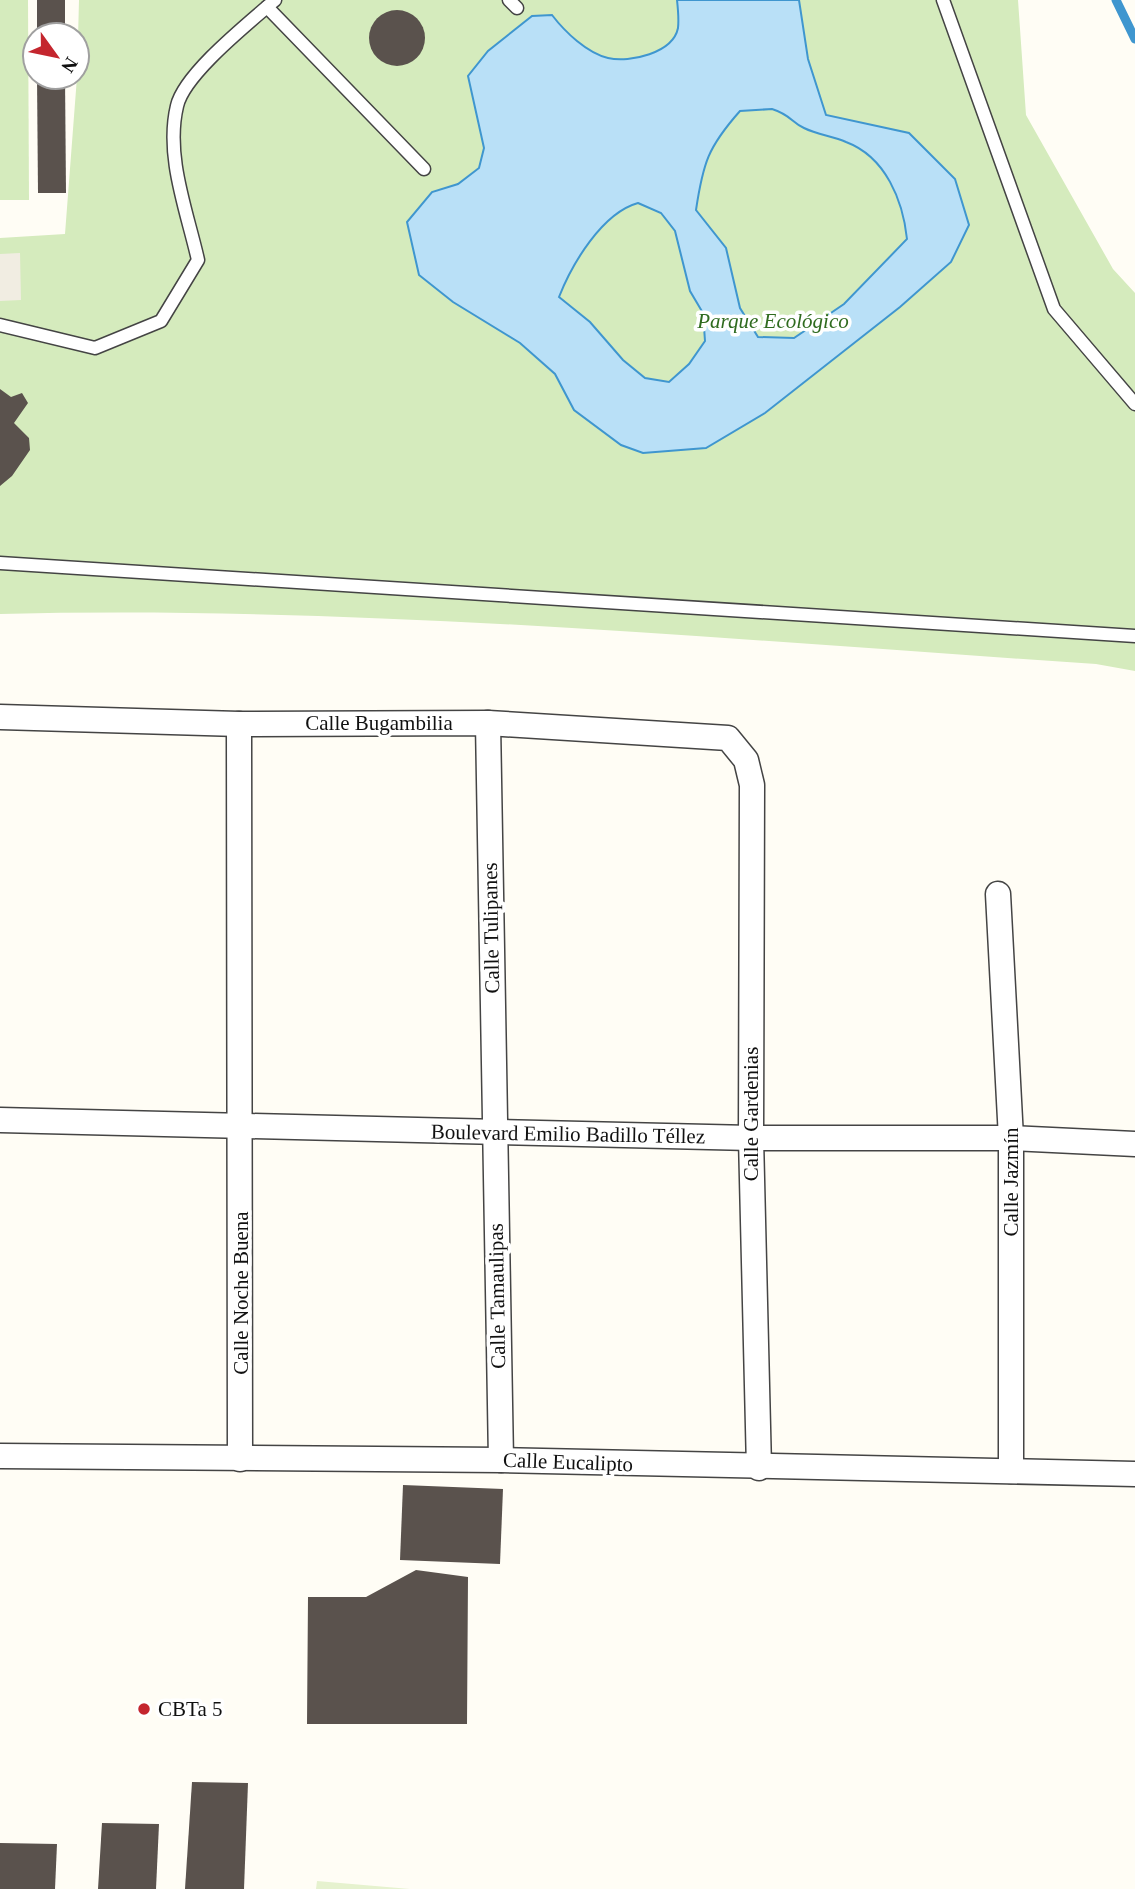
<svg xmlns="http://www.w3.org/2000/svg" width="1135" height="1889" font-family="Georgia,serif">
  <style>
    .green { fill: #d5ebbd }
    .pitch { fill: #e6f2cf }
    .plaza { fill: #f1ede2 }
    .water { fill: #b9e0f7; stroke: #3f96cf; stroke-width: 2; fill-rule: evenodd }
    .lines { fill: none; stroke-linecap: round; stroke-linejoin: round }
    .stream { stroke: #3f96cf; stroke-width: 9 }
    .building { fill: #5a524d }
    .lane-casing { stroke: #444; stroke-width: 15 }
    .street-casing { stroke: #444; stroke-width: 27 }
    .lane { stroke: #fff; stroke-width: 12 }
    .street { stroke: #fff; stroke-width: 24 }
    .poi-dot { fill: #c4262e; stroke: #fff; stroke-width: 2.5 }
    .labels { text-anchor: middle; stroke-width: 7; stroke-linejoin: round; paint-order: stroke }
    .park-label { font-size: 21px; font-style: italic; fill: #2f6b1f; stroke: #fff }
    .street-label { font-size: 21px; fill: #111; stroke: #fff }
    .poi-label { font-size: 21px; fill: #111; stroke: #fff; text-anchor: start }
  </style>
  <rect width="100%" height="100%" fill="#fffdf5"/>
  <g class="green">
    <polygon points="0,0 28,0 29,200 0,200"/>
    <path d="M79,0H1018L1026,115L1113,269L1135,293V671L1096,664C731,640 366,605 0,614V238L65,234L77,77Z"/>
  </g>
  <polygon class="pitch" points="317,1881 410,1889 316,1889"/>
  <polygon class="plaza" points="20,253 21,300 0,301 0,254"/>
  <path class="water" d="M677,0H799L808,59L826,115L909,133L955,179L969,225L951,262L900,307L765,413L706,448L643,453L621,445L574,410L555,374L520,343L453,302L419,275L407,222L432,192L458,184L479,168L484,148L468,76L488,51L532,16L552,15C565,32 587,53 608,58C630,63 673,53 678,28C679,19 678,9 677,0ZM772,109C791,115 791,122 804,128C818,135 833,136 846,142C886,157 903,201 907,239L844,304L794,338L758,337L740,308L726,248L696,210C703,163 708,147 740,111ZM638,203L661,213L675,231L690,291L703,313L705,341L689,364L669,382L645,378L623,360L590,322L559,297C572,264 602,213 638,203Z"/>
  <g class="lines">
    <polyline class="stream" points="1116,0 1135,39"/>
  </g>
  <g class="building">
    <rect x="37" y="0" width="28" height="35"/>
    <circle cx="397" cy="38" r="28"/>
    <polygon points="37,77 65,77 66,193 38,193"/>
    <polygon points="0,389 11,397 22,393 28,403 14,423 29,438 30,450 12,476 0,486"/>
    <polygon points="403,1485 503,1489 500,1564 400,1560"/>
    <polygon points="416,1570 468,1577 467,1724 307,1724 308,1597 366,1597"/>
    <polygon points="192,1782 248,1783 244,1889 185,1889"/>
    <polygon points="102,1823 159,1824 156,1889 98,1889"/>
    <polygon points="0,1843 57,1844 55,1889 0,1889"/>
  </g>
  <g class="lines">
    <defs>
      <g id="lane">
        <polyline points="509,0 517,8"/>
        <polyline points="943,0 1054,309 1135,404"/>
        <polyline points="267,7 424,169"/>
        <path d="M0,325L95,348L161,321L198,260C187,211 165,156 177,106C184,74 250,22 275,0"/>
        <polyline points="0,563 1135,636"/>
      </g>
      <g id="street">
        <polyline points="0,717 239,724 488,723 728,738 746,760 752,785 751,1138 759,1468"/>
        <polyline points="488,723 501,1460"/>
        <polyline points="239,724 240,1459"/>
        <polyline points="998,894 1011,1138 1011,1471"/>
        <polyline points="0,1120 751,1138 1011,1138 1135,1144"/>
        <polyline points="0,1456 501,1460 1135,1474"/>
      </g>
    </defs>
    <use href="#lane" class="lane-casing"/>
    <use href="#street" class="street-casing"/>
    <use href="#lane" class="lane"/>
    <use href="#street" class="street"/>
  </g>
  <circle class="poi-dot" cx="144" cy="1709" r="7"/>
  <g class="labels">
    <g class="park-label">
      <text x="773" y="328">Parque Ecológico</text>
    </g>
    <g class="street-label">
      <text x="379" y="730">Calle Bugambilia</text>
      <text transform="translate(491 928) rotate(-91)" y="7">Calle Tulipanes</text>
      <text transform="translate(751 1114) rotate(-90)" y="7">Calle Gardenias</text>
      <text transform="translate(568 1134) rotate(1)" y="7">Boulevard Emilio Badillo Téllez</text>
      <text transform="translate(1011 1182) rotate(-90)" y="7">Calle Jazmín</text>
      <text transform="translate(241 1293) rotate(-90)" y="7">Calle Noche Buena</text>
      <text transform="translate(497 1296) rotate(-91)" y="7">Calle Tamaulipas</text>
      <text transform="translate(568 1462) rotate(2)" y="7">Calle Eucalipto</text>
    </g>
    <g class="poi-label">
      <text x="158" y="1716">CBTa 5</text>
    </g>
  </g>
  <g transform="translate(56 56) rotate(123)"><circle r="33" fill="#ffffff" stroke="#a0a0a0" stroke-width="2"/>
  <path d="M0-5L12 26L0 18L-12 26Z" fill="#c4262e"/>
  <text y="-10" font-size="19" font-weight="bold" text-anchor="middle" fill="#111111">N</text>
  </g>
</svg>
